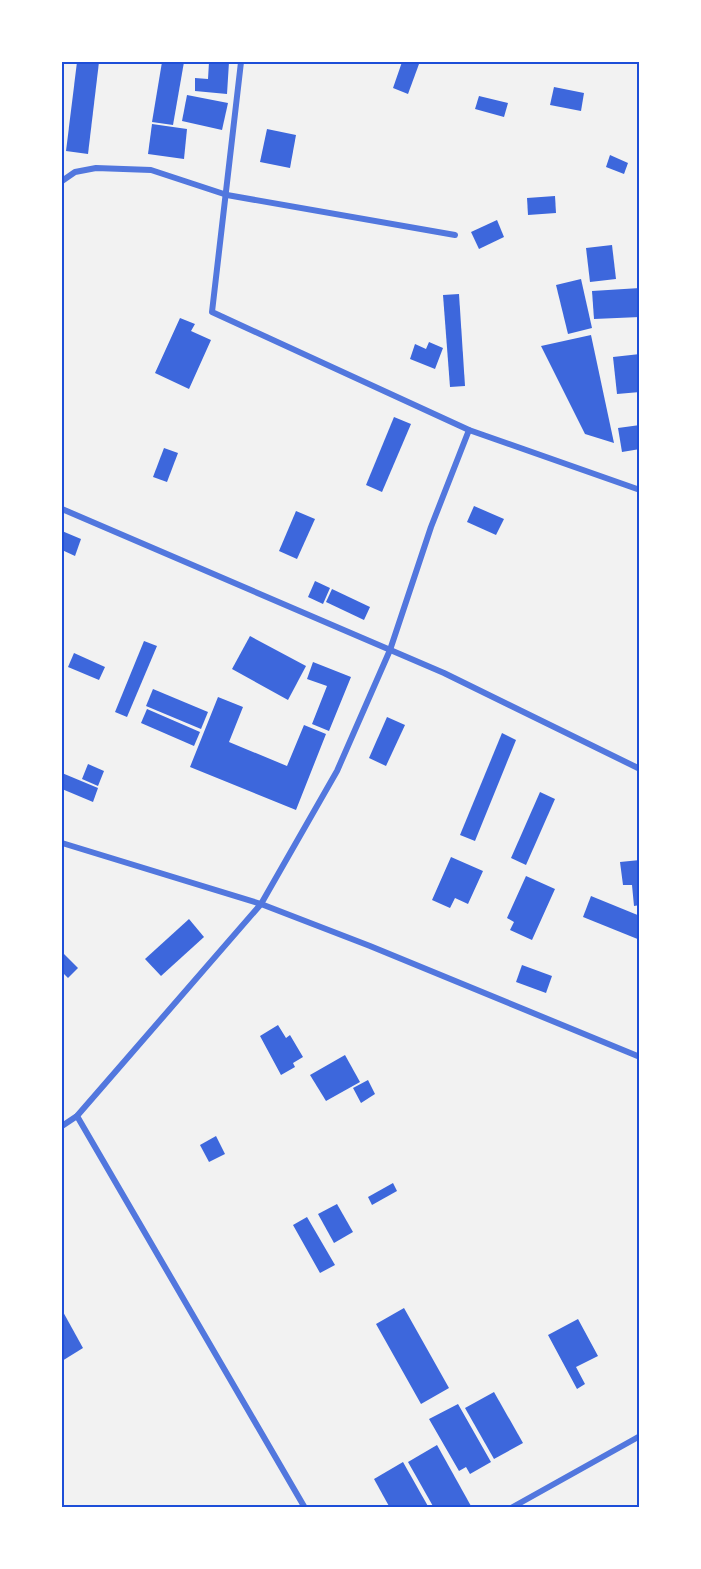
<svg xmlns="http://www.w3.org/2000/svg" width="701" height="1569" font-family="Overpass,sans-serif">
  <style>
    .building { fill: #3d67dc }
    .lines { fill: none; stroke-linecap: round; stroke-linejoin: round }
    .minor { stroke: #5277de; stroke-width: 6 }
    .neatline { fill: none; stroke: #1d4ed8; stroke-width: 2 }
  </style>
  <rect width="100%" height="100%" fill="#f2f2f2"/>
  <g class="building">
    <polygon points="77,62 99,62 88,154 66,151"/>
    <polygon points="162,62 184,62 173,125 152,122"/>
    <polygon points="209,62 229,62 227,94 195,91 195,78 208,79"/>
    <polygon points="402,62 412,62 419,64 408,94 393,88"/>
    <polygon points="554,87 584,93 581,111 550,105"/>
    <polygon points="187,95 228,103 222,130 182,121"/>
    <polygon points="479,96 508,103 504,117 475,109"/>
    <polygon points="152,124 187,129 184,159 148,154"/>
    <polygon points="267,129 296,135 290,168 260,162"/>
    <polygon points="610,155 628,163 624,174 606,167"/>
    <polygon points="555,196 556,213 528,215 527,198"/>
    <polygon points="497,220 504,237 479,249 471,232"/>
    <polygon points="612,245 616,279 590,282 586,248"/>
    <polygon points="581,279 592,328 568,334 556,285"/>
    <polygon points="640,288 640,317 594,319 592,291"/>
    <polygon points="459,294 465,386 450,387 443,295"/>
    <polygon points="180,318 195,324 191,331 211,340 189,389 155,373"/>
    <polygon points="591,335 614,443 585,434 541,346"/>
    <polygon points="429,342 443,348 435,369 410,359 415,344 426,349"/>
    <polygon points="640,354 640,392 617,394 613,357"/>
    <polygon points="394,417 411,424 382,492 366,485"/>
    <polygon points="640,425 640,449 622,452 618,428"/>
    <polygon points="164,448 178,453 167,482 153,477"/>
    <polygon points="474,506 504,519 496,535 467,522"/>
    <polygon points="296,511 315,519 297,559 279,551"/>
    <polygon points="62,531 81,539 75,556 62,550"/>
    <polygon points="315,581 330,588 323,604 308,597"/>
    <polygon points="332,589 370,607 364,620 326,602"/>
    <polygon points="250,636 306,666 288,700 232,669"/>
    <polygon points="144,641 157,646 127,717 115,712"/>
    <polygon points="74,653 105,667 99,680 68,667"/>
    <polygon points="313,662 351,677 329,731 312,724 327,686 307,679"/>
    <polygon points="153,689 208,712 201,729 146,706"/>
    <polygon points="218,697 243,707 229,742 287,766 304,725 326,734 296,810 190,767"/>
    <polygon points="147,709 200,732 194,746 141,723"/>
    <polygon points="387,717 405,725 386,766 369,758"/>
    <polygon points="502,733 516,740 475,841 460,835"/>
    <polygon points="88,764 104,771 98,786 82,779"/>
    <polygon points="62,773 98,788 93,802 62,789"/>
    <polygon points="540,792 555,799 526,865 511,858"/>
    <polygon points="451,857 483,871 468,904 455,898 450,908 432,900"/>
    <polygon points="640,860 640,905 634,906 632,885 623,885 620,862"/>
    <polygon points="526,876 555,889 532,940 510,930 514,922 507,918"/>
    <polygon points="591,896 640,916 640,940 583,917"/>
    <polygon points="189,919 204,937 161,976 145,959"/>
    <polygon points="62,952 78,968 68,978 62,972"/>
    <polygon points="522,965 552,976 546,993 516,982"/>
    <polygon points="278,1025 286,1038 290,1035 303,1057 293,1063 295,1067 281,1075 260,1036"/>
    <polygon points="345,1055 360,1082 326,1101 310,1075"/>
    <polygon points="368,1080 375,1094 361,1103 353,1088"/>
    <polygon points="216,1136 225,1154 209,1162 200,1145"/>
    <polygon points="393,1183 397,1191 372,1205 368,1197"/>
    <polygon points="337,1204 353,1232 334,1243 318,1214"/>
    <polygon points="307,1217 335,1265 320,1273 293,1225"/>
    <polygon points="404,1308 449,1388 421,1404 376,1324"/>
    <polygon points="62,1310 83,1348 62,1361"/>
    <polygon points="578,1319 598,1356 576,1367 585,1384 577,1389 548,1335"/>
    <polygon points="494,1392 523,1443 494,1459 465,1408"/>
    <polygon points="458,1404 491,1462 470,1474 466,1467 459,1471 429,1419"/>
    <polygon points="437,1445 471,1506 468,1508 434,1508 408,1462"/>
    <polygon points="403,1462 429,1508 390,1508 374,1479"/>
  </g>
  <g class="lines">
    <g class="minor">
      <polyline points="241,62 212,312 469,430 640,490"/>
      <polyline points="62,181 75,172 96,168 151,170 227,195 455,235"/>
      <polyline points="62,509 444,673 640,769"/>
      <polyline points="62,843 261,904 370,946 640,1057"/>
      <polyline points="77,1116 305,1508"/>
      <polyline points="62,1126 77,1116 261,904 337,771 390,650 431,527 469,430"/>
      <polyline points="511,1508 640,1436"/>
    </g>
  </g>
  <rect width="701" height="1569" fill="none" stroke="#ffffff" stroke-width="126"/>
  <rect x="63" y="63" width="575" height="1443" class="neatline"/>
</svg>
